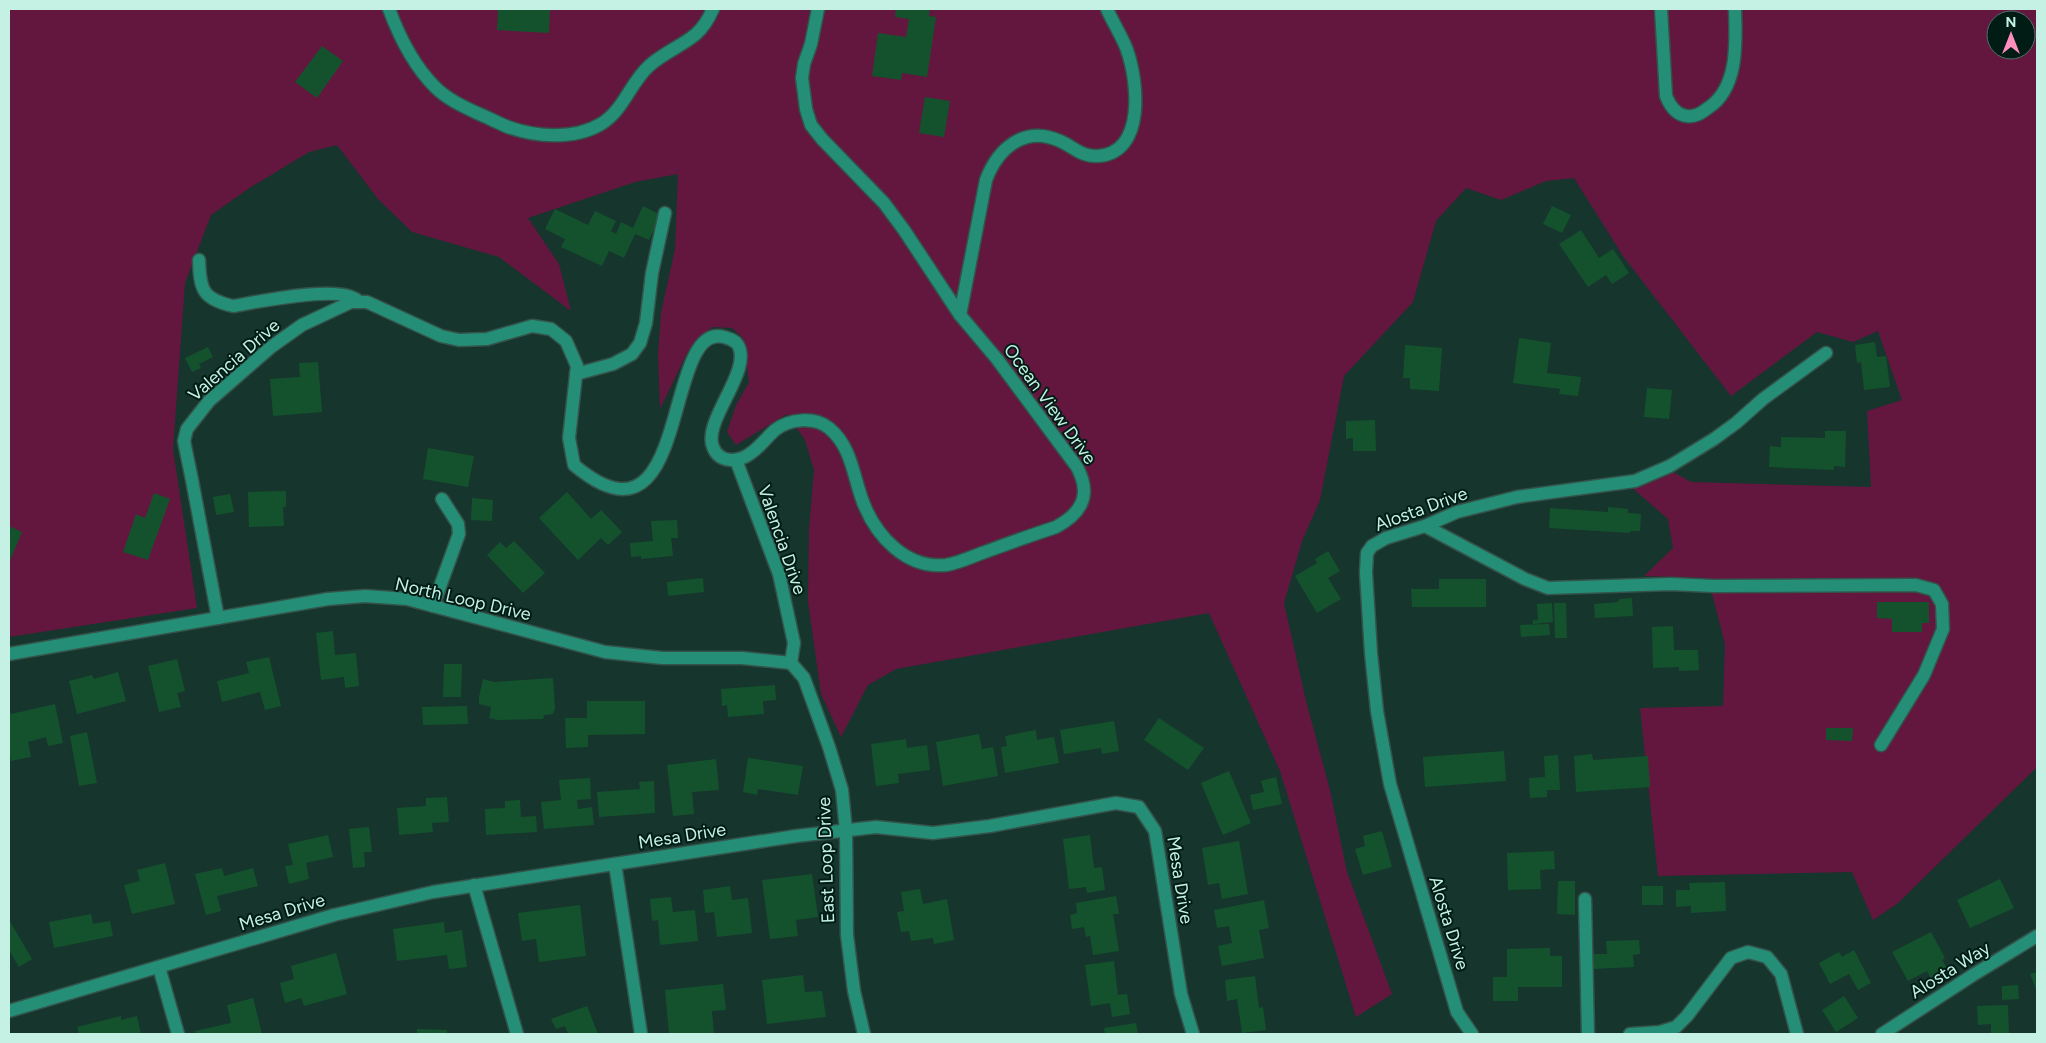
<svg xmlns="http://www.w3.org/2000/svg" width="2046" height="1043" font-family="Figtree,sans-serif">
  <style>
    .green { fill: #63173e; fill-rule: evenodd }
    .building { fill: #14522e }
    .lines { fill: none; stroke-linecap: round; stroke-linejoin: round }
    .minor-casing { stroke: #33534b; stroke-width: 15 }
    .minor { stroke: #258e76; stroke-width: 12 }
    .labels { text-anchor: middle; stroke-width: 4; stroke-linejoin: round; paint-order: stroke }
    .street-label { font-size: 18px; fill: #c4f1e3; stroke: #001c15 }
  </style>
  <rect width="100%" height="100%" fill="#16352d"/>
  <path class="green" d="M9,9H2037V767L1898,903L1873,920L1852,872L1658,876L1640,708L1723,706L1725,644L1708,578L1644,576L1673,548L1668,519L1631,487L1673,472L1691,482L1871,487L1867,411L1902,400L1878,331L1853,342L1817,332L1731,396L1623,256L1574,178L1546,181L1501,200L1466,188L1436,221L1413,302L1344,376L1320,500L1302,541L1284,603L1306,701L1330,790L1347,872L1392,994L1356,1017L1280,771L1209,613L896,669L868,685L841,737L821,694L808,602L809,529L814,470L805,440L787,414L736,445L727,432L736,405L749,382L743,338L732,328L712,327L688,351L660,409L658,355L661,313L675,249L678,174L635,182L528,218L559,264L571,311L499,257L412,232L378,199L337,145L309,152L251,187L211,215L185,283L173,449L197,608L9,637ZM1996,20H2026V50H1996Z"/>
  <g class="building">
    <polygon points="498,9 550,9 549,33 497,30"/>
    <polygon points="896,9 930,9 929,16 936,17 927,77 902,73 901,80 872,76 878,33 906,37 909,19 895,17"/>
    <polygon points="322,46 343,61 317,98 295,82"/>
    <polygon points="925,97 950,101 944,137 919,133"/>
    <polygon points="643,206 661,215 649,240 635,234 624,258 609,251 602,266 561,247 565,239 545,229 555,209 588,225 595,211 616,221 611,231 616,234 621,222 633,228"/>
    <polygon points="1552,206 1571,215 1562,233 1543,224"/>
    <polygon points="1581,230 1599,258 1613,249 1629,273 1612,284 1606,275 1588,287 1559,244"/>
    <polygon points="1519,338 1551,343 1547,373 1581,377 1578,396 1559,394 1560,389 1513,383"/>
    <polygon points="1875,342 1877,357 1886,356 1890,387 1864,390 1861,362 1857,363 1855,345"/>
    <polygon points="1405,345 1442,348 1439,391 1410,389 1410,378 1403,378"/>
    <polygon points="208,347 213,357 199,364 201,368 192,372 185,358"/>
    <polygon points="318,362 322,412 273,416 270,379 300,377 299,363"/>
    <polygon points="1647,388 1672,390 1669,419 1644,417"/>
    <polygon points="1375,420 1376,451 1353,451 1353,438 1346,439 1346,421"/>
    <polygon points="1825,431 1846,431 1845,467 1834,466 1834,470 1769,467 1770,446 1781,447 1781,437 1825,438"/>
    <polygon points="428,448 474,456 468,487 423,479"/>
    <polygon points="286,491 286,507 283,507 284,526 249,527 248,492"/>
    <polygon points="567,492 591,519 601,510 622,532 608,545 601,538 578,560 539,518"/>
    <polygon points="154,493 170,499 148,560 123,552 136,514 145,518"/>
    <polygon points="230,494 234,512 216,515 213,497"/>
    <polygon points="472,498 493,500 492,521 471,520"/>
    <polygon points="1608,507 1628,509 1628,513 1641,514 1640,531 1630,531 1630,533 1549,528 1550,508 1608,512"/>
    <polygon points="677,520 678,538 671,538 673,556 641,559 641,556 631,557 630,543 653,541 651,521"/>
    <polygon points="9,526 22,532 9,563"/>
    <polygon points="514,541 545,573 523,593 487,555 500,542 506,548"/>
    <polygon points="1328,551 1340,571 1328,578 1341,599 1317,613 1295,576 1317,563 1315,559"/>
    <polygon points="703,578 704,592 668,596 667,582"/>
    <polygon points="1439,579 1486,579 1486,607 1412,607 1411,589 1439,589"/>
    <polygon points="1632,598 1633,616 1595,618 1594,604 1618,602 1619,599"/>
    <polygon points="1877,602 1929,602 1929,623 1922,623 1922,632 1892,632 1892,619 1877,618"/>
    <polygon points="1552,603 1553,622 1533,624 1533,620 1538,620 1537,604"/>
    <polygon points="1554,603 1566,603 1567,638 1555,638"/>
    <polygon points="1549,624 1550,635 1521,637 1520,625"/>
    <polygon points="1673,626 1674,650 1698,650 1699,670 1679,671 1679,667 1653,668 1652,627"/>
    <polygon points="333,631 335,655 356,653 359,686 345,688 344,677 321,680 316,633"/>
    <polygon points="269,657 281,706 265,710 260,692 222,702 217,681 249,673 246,662"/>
    <polygon points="177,659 185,691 177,693 181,707 159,712 148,666"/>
    <polygon points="444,664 462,664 461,697 443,697"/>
    <polygon points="118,672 126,701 77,714 69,681 92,675 94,679"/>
    <polygon points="553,678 555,708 553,714 544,715 543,719 498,720 489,718 491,707 479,704 479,697 483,679 494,682"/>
    <polygon points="775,685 776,700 763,701 764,714 728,717 727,705 722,706 721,689"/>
    <polygon points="587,701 645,701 645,734 588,735 588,747 566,748 565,718 587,718"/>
    <polygon points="55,704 63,743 48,746 46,737 28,742 31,757 11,761 9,750 9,709 11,714"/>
    <polygon points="467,706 468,724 423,725 422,707"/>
    <polygon points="1159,718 1204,748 1188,770 1144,740"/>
    <polygon points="1114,721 1119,751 1102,754 1101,748 1064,754 1060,730"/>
    <polygon points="1826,728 1853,728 1852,741 1826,740"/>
    <polygon points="1036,730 1037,740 1054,737 1059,763 1005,773 1001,747 1007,746 1005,736"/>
    <polygon points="87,732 97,783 79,786 70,736"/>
    <polygon points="979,734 982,749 993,747 998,776 943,786 936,742"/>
    <polygon points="906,739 907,748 927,745 930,770 898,774 899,783 876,786 871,744"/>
    <polygon points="1504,751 1506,781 1425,787 1423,757"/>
    <polygon points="1592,754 1593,760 1648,756 1650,787 1576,792 1574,756"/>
    <polygon points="1558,755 1560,790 1547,790 1547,797 1530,798 1529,778 1545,777 1544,756"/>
    <polygon points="748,758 803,766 798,795 758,789 757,795 743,792"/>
    <polygon points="716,759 719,790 692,792 694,814 673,816 667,765"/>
    <polygon points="1229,771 1251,823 1223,835 1201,783"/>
    <polygon points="1276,777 1282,804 1253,810 1250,795 1264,792 1261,781"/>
    <polygon points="590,778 591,799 577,800 578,809 592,807 594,825 544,829 541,802 561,800 559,780"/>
    <polygon points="654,781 655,813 599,817 597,792 640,789 639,782"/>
    <polygon points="447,797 449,822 432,823 433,832 399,835 397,808 426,806 426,798"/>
    <polygon points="520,800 521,817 536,816 537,832 486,835 485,809 505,808 505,801"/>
    <polygon points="369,827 372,852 364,852 365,867 353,868 349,829"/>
    <polygon points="1382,831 1392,867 1363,875 1355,849 1365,846 1363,836"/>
    <polygon points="328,835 333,857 306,863 309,879 289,884 285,866 293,865 288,844"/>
    <polygon points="1090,835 1094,868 1102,867 1105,890 1087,893 1086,887 1069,889 1063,839"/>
    <polygon points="1239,841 1248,894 1222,899 1219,883 1208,885 1202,848"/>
    <polygon points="1554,851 1555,869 1540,870 1541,889 1508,890 1507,853"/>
    <polygon points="165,863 175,904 132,914 124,885 140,881 137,870"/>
    <polygon points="222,868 224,876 253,868 258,886 217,896 221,911 206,915 195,874"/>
    <polygon points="812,874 818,917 796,920 798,936 770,939 762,880"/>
    <polygon points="2000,879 2014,908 1970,928 1957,900"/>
    <polygon points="1558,881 1575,881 1575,915 1557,914"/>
    <polygon points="1725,882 1726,911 1691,913 1691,906 1676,907 1676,890 1690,890 1689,883"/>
    <polygon points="730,886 732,900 748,898 752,933 717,937 714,912 705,913 703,890"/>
    <rect x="1642" y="886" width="21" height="19"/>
    <polygon points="920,889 923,904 947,899 954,940 934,944 933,938 911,941 909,931 901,932 897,912 904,911 901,892"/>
    <polygon points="1116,896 1119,914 1113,914 1119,951 1093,955 1090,936 1086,937 1084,927 1072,929 1070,915 1077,913 1076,903"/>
    <polygon points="671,897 673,912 695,910 698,941 660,945 658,920 652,921 650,899"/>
    <polygon points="1264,900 1269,928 1259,930 1264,958 1222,966 1218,946 1232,943 1229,926 1217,928 1214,910"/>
    <polygon points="580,905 586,956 539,962 536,939 522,941 518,913"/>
    <polygon points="91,914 93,924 110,921 113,936 54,948 49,922"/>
    <polygon points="9,920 32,959 19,967 9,950"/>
    <polygon points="444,922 445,933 462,930 467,967 449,969 447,955 397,961 393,929"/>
    <polygon points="1931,932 1945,958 1942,960 1948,970 1931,979 1927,971 1908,981 1892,952"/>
    <polygon points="1639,940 1640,954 1633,955 1634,967 1593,969 1593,954 1607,954 1606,941"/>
    <polygon points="1550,948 1550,956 1562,956 1562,987 1518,987 1518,1001 1493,1001 1493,977 1507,977 1507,949"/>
    <polygon points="1854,950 1871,983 1858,990 1849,974 1830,984 1819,963 1839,952 1842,957"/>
    <polygon points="336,953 347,994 304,1006 301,998 285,1003 280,983 294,979 291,966"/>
    <polygon points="1114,961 1118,995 1127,994 1130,1014 1112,1017 1110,1003 1091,1006 1085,965"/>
    <polygon points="2037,972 2037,992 2030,974"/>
    <polygon points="803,975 805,992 822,991 826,1017 767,1024 762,980"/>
    <polygon points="1255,976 1259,1008 1263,1007 1266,1030 1242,1033 1237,999 1227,1001 1225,980"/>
    <polygon points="723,984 726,1010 712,1011 714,1034 669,1034 665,990"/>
    <polygon points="2018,985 2019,999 2002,1000 2002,986"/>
    <polygon points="1844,996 1858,1018 1836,1032 1822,1010"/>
    <polygon points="253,998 262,1034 196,1034 195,1031 231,1023 227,1005"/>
    <polygon points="2008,1005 2009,1034 1991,1034 1991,1024 1978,1025 1977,1006"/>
    <polygon points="587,1006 598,1034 568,1034 565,1026 556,1029 551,1019"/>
    <polygon points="121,1016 121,1020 137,1016 141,1034 79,1034 77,1027"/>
    <polygon points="1136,1023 1138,1034 1105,1034 1104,1028"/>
    <polygon points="417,1029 447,1030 447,1034 417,1034"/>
  </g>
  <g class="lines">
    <defs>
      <g id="minor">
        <path d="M389,9C399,36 414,66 435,87C447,99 462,106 477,113C487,117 498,123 508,127C536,137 574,140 601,124C624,110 630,83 649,66C663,53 682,46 696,34C704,27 709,18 713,9"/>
        <path d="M1661,9L1666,96C1670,106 1676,115 1687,116C1696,117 1701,113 1708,108C1739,88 1736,41 1735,9"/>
        <path d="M199,260C200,289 202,299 233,306C257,302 345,283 359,302"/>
        <path d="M960,315L986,180C998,148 1025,125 1060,141C1074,147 1081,157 1098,156C1146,153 1138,81 1127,50C1122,36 1113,23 1107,9"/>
        <polyline points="576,374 613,364 632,354 640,343 646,323 652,273 665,213"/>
        <polyline points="736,460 779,574 794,643 791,663"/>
        <polyline points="1425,526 1525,579 1548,588 1671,584 1713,586 1916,585 1934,590 1942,604 1943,629 1924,675 1881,745"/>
        <polyline points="433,606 459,534 458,524 442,499"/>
        <path d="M218,618L192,480L184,441L187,429L209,401L271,347L302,325L351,302H367L441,336L459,340L487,339L532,326L551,329L566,341L577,366L569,438L574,465C693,565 661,320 724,337C730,339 735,340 738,345C753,371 702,421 713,447C719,463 738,463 751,453C760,447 766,438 775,430C789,419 814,416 829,428C852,447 853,476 863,502C876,536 906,569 946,565C959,563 973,556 985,552C1009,543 1032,535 1056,527C1082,513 1092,495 1077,467L997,359L960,315L904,230L884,203L822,139L811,125L806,109L802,78L804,64L811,44L818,9"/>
        <polyline points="9,654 328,599 365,596 407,599 605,652 662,658 742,658 791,663"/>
        <polyline points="791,663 804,678 829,747 842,790 846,831 847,935 854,991 864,1034"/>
        <polyline points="615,864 641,1034"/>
        <polyline points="474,885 517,1034"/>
        <polyline points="1585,899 1588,1034"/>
        <polyline points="159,967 178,1034"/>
        <polyline points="9,1011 334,915 433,892 796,836 876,827 933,833 990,826 1116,803 1139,807 1155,831 1181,994 1193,1034"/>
        <polyline points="1472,1034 1457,1012 1390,784 1377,711 1371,653 1366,573 1367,553 1372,546 1386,538 1425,526 1457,512 1517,497 1635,481 1670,466 1714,439 1736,423 1763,399 1826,353"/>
        <polyline points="1630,1034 1660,1032 1676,1027 1687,1016 1731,958 1748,952 1767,957 1781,974 1797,1034"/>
        <polyline points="1882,1034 1973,975 2037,936"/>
      </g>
    </defs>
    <use href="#minor" class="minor-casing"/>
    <use href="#minor" class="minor"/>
  </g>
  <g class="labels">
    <g class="street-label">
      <text transform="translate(234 360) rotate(-41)" y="6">Valencia Drive</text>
      <text transform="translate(1050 404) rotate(54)" y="6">Ocean View Drive</text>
      <text transform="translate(1421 509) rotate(-20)" y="6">Alosta Drive</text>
      <text transform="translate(782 540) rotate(71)" y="6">Valencia Drive</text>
      <text transform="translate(463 599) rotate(13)" y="6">North Loop Drive</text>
      <text transform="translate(682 836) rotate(-9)" y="6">Mesa Drive</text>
      <text transform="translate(826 860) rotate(-92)" y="6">East Loop Drive</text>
      <text transform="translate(1180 880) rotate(81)" y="6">Mesa Drive</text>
      <text transform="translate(282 912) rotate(-17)" y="6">Mesa Drive</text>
      <text transform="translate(1449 923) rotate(73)" y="6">Alosta Drive</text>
      <text transform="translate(1950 970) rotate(-32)" y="6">Alosta Way</text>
    </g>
  </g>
  <rect width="2046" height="1043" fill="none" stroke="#c4f1e3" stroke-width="20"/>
  <g transform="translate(2011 35)"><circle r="24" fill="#001c15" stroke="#4e7167"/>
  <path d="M0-4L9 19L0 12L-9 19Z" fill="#fd8ebe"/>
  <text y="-8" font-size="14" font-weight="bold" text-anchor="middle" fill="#c4f1e3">N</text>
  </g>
</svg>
